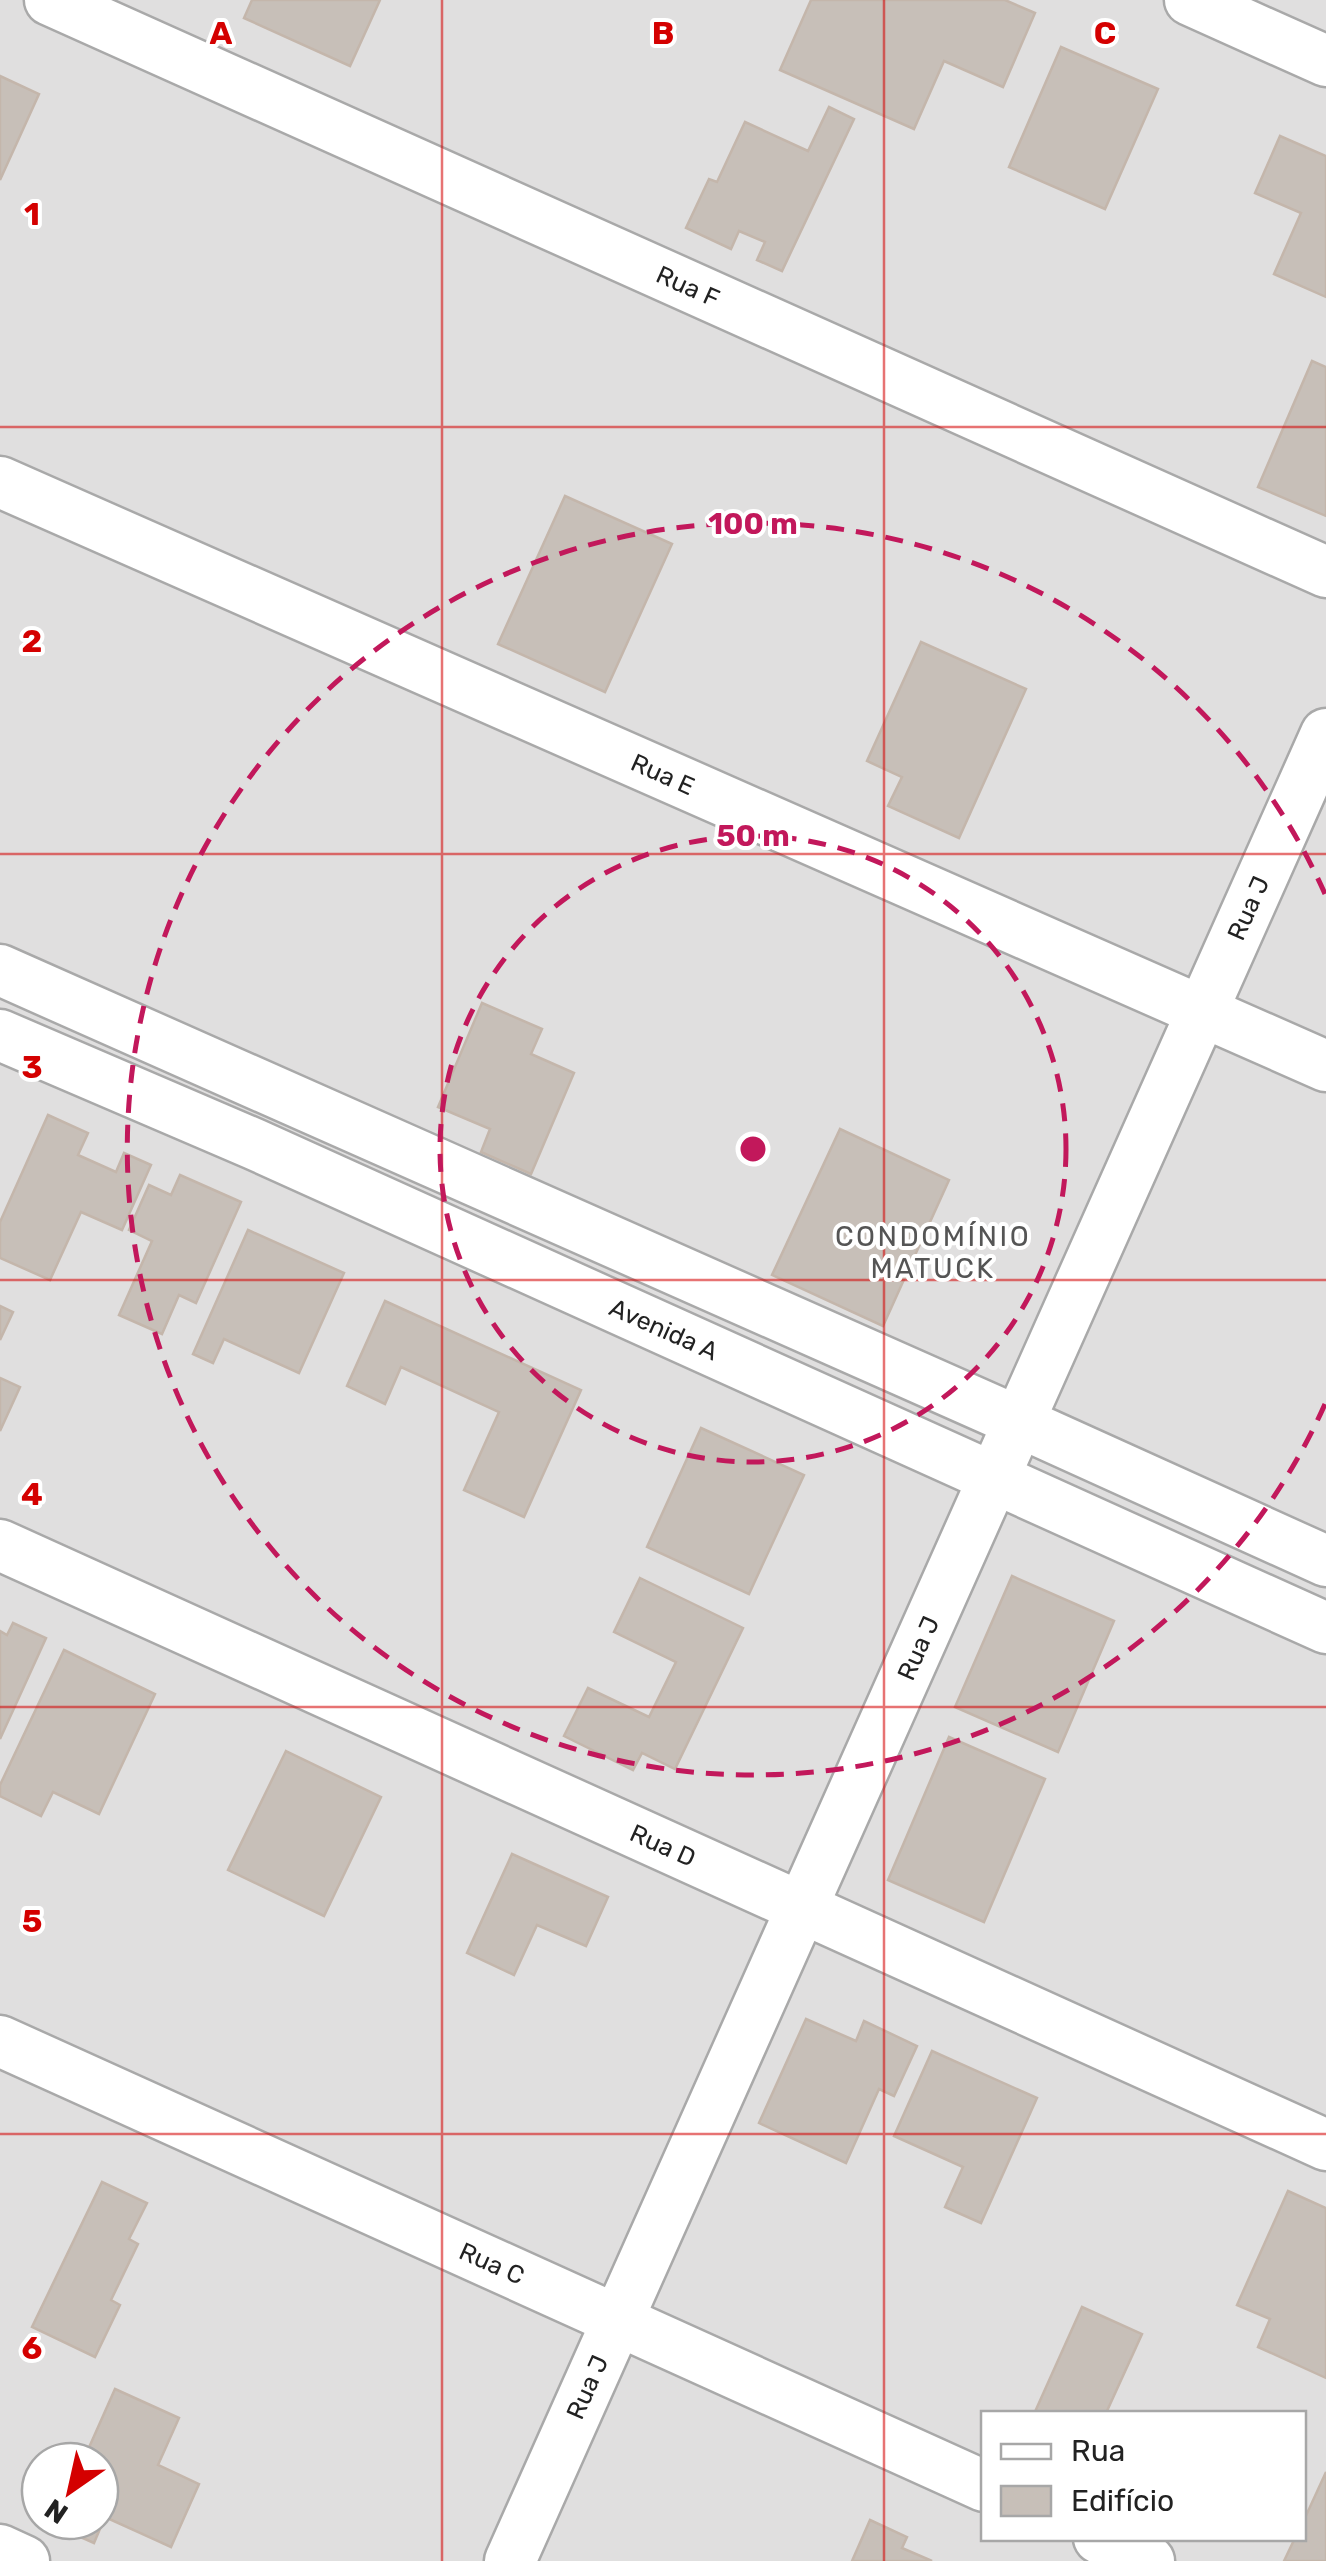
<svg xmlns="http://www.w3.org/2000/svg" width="1326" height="2561" font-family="Rubik,sans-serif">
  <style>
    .residential { fill: #e0dfdf; fill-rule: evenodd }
    .building { fill: #c7bfb8; stroke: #c4b6ab; stroke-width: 2.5 }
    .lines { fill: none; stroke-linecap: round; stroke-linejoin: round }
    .minor-casing { stroke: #a9a9a9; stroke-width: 55 }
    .minor { stroke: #fff; stroke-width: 50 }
    .grid { fill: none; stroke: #d40000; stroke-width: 2.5; stroke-opacity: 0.55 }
    .ring { fill: none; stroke: #c2185b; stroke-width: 5; stroke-dasharray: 18 12 }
    .labels { text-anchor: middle; stroke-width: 8; stroke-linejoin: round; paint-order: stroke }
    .street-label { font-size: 25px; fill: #222; stroke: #fff }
    .neighbourhood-label { font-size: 28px; letter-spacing: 2.5px; fill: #555; stroke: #fff }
    .grid-label { font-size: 32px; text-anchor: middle; font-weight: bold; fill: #d40000; stroke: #fff; stroke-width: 8; stroke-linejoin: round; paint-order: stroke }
    .centre { fill: #c2185b; stroke: #fff; stroke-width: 5 }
    .ring-label { font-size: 30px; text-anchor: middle; font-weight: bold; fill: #c2185b; stroke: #fff; stroke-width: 8; stroke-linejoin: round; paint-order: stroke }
  </style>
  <rect width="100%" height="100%" fill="#f2efe9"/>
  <path class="residential" d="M0,0H1326V2561H0ZM984,2414H1304V2538H984ZM40,2461H100V2521H40Z"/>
  <g class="building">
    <polygon points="252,0 380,0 350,66 244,18"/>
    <polygon points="811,0 1005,0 1035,13 1003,87 944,61 914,129 780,70"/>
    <polygon points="1061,47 1158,89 1105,209 1009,167"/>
    <polygon points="0,76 39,94 0,180"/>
    <polygon points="829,107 854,119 782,271 757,260 765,242 739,231 731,249 686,228 709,179 717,182 745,122 808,151"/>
    <polygon points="1280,136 1326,156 1326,297 1274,274 1301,213 1255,193"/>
    <polygon points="1312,361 1326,367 1326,516 1258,487"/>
    <polygon points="565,496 672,544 605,692 498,644"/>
    <polygon points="921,642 1026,689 959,838 888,806 902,777 867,761"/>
    <polygon points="482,1003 542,1029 531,1054 574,1073 531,1174 481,1152 490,1129 438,1107"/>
    <polygon points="48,1115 88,1133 78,1155 116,1172 124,1153 151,1165 122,1230 81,1212 50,1280 0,1258 0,1222"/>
    <polygon points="840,1129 949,1180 883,1326 772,1275"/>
    <polygon points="180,1175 241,1202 196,1303 179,1295 162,1334 119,1315 152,1241 129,1230 149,1185 171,1195"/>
    <polygon points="248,1230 344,1273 299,1373 224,1339 213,1363 193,1354"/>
    <polygon points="385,1301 581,1390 524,1517 464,1490 499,1412 401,1367 385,1404 347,1386"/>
    <polygon points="0,1306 13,1312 0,1340"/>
    <polygon points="0,1378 20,1387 0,1431"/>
    <polygon points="701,1428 804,1475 749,1594 647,1547"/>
    <polygon points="1012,1576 1114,1621 1058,1752 955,1707"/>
    <polygon points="640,1578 743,1628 675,1769 642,1753 633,1770 564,1736 588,1688 649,1717 676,1662 614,1632"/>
    <polygon points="13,1623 46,1638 0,1739 0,1631 7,1635"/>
    <polygon points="64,1650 155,1694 99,1814 53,1792 41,1816 0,1796 0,1785"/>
    <polygon points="949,1737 1045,1779 984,1922 888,1880"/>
    <polygon points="286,1751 381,1797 324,1916 228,1870"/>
    <polygon points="512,1854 608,1897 586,1946 537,1925 514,1975 467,1953"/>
    <polygon points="806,2019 856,2041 864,2021 917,2046 894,2096 879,2089 846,2163 759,2123"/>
    <polygon points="932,2051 1037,2098 981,2223 945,2207 963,2167 894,2136"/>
    <polygon points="102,2182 147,2203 129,2239 138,2244 111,2300 120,2305 95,2357 32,2327"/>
    <polygon points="1288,2191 1326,2208 1326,2378 1258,2347 1270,2319 1237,2305"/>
    <polygon points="1082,2307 1142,2334 1107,2411 1113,2414 1034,2414"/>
    <polygon points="115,2389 179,2418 158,2465 199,2484 171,2547 105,2517 94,2543 55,2526 57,2521 100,2521 100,2461 83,2461"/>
    <polygon points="1326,2472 1326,2561 1284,2561 1295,2538 1304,2538 1304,2520"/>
    <polygon points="870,2520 907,2537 902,2548 932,2561 852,2561"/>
  </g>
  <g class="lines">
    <defs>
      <g id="minor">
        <polyline points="50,0 1326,572"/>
        <polyline points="1190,0 1326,61"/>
        <polyline points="0,482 1326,1066"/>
        <polyline points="0,970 1019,1422 1326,1561"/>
        <polyline points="0,1035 254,1144 1326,1628"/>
        <polyline points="0,1545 1326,2145"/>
        <polyline points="0,2041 984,2486"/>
        <polyline points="1099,2538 1149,2561"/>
        <polyline points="0,2550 24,2561"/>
        <polyline points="510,2561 1326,734"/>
      </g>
    </defs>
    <use href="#minor" class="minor-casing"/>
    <use href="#minor" class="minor"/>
  </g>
  <path class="grid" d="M442,0V2561M884,0V2561M0,427H1326M0,854H1326M0,1280H1326M0,1707H1326M0,2134H1326"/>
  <g class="ring">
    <circle cx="753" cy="1149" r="313"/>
    <path d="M1325 1404A626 626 0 1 1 1325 894"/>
  </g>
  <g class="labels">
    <g class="street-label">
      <text transform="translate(688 286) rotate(24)" y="9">Rua F</text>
      <text transform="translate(663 774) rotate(24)" y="9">Rua E</text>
      <text transform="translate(1248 908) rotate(-66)" y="9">Rua J</text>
      <text transform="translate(664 1329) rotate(24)" y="9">Avenida A</text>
      <text transform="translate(918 1648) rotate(-66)" y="9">Rua J</text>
      <text transform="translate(663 1845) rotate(24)" y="9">Rua D</text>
      <text transform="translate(492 2263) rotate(24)" y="9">Rua C</text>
      <text transform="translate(587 2387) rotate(-66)" y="9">Rua J</text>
    </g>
    <g class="neighbourhood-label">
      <text x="933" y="1246">CONDOMÍNIO<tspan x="933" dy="32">MATUCK</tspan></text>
    </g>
  </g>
  <g class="grid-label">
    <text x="221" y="44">A</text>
    <text x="663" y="44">B</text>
    <text x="1105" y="44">C</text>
    <text x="32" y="225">1</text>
    <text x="32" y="652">2</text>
    <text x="32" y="1078">3</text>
    <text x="32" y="1505">4</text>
    <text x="32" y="1932">5</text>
    <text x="32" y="2359">6</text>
  </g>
  <circle cx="753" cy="1149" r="15" class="centre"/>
  <g class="ring-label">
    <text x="753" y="534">100 m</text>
    <text x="753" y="846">50 m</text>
  </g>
  <rect x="981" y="2411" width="325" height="130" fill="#ffffff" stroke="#a7a7a7" stroke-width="2.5"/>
  <rect x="1001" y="2444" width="50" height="15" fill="#ffffff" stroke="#a7a7a7" stroke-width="2.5"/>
  <text x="1071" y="2461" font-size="30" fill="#222222">Rua</text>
  <rect x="1001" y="2486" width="50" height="30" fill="#c7bfb8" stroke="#a7a7a7" stroke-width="2.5"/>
  <text x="1071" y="2511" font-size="30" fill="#222222">Edifício</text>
  <g transform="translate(70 2491) rotate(214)"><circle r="48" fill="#ffffff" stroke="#a7a7a7" stroke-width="2.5"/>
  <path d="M0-8L18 38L0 25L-18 38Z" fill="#d40000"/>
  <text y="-15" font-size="28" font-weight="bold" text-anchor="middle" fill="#222222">N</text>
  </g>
</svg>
